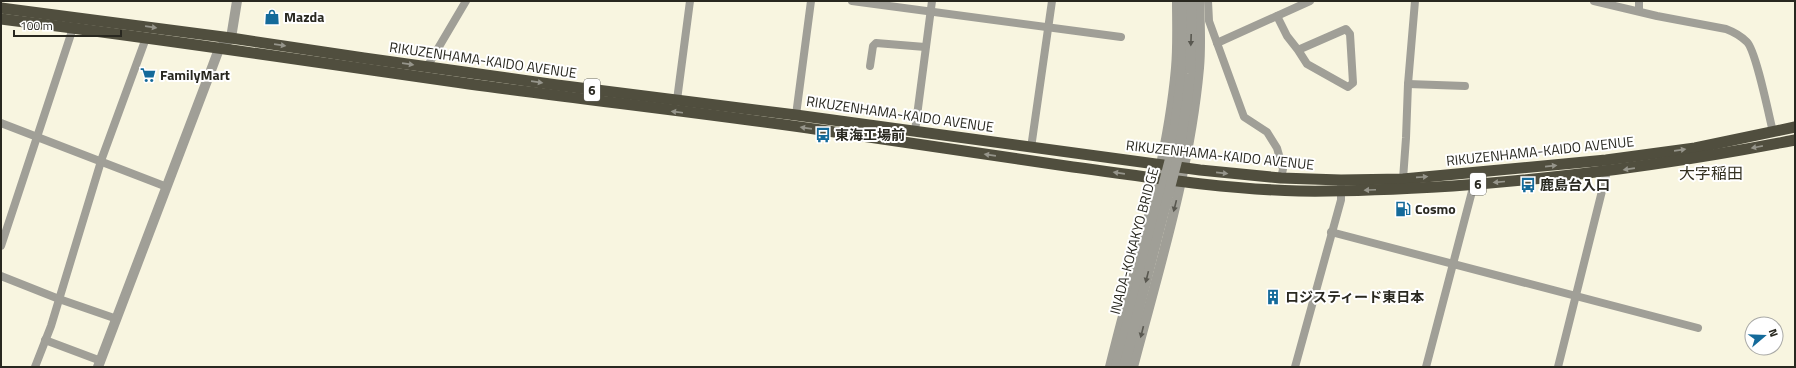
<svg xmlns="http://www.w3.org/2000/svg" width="1796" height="368" font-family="'Titillium Web','Noto Sans JP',sans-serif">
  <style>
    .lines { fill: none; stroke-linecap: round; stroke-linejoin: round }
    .minor { stroke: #a09f97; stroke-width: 8 }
    .tertiary { stroke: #a09f97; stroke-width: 10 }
    .trunk { stroke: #504e3e; stroke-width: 11 }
    .tertiary-bridge { stroke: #a09f97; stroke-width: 10 }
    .oneway { fill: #96958b }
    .oneway2 { fill: #595850 }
    .labels { text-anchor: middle; stroke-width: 4; stroke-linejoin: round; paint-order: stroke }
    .shield { fill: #fff; stroke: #696863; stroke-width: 1 }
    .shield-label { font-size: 13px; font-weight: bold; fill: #292820 }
    .poi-label { font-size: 14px; font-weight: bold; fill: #292820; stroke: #fff; text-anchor: start }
    .street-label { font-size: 14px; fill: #292820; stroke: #fff }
    .quarter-label { font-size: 16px; fill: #343121; stroke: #fff }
  </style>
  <rect width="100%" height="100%" fill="#f8f5e0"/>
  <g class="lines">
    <g class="minor">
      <polyline points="852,1 1121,37"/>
      <polyline points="1208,1 1209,21 1244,117 1267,132 1277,148 1283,169 1281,178"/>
      <path d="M1594,1L1657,16L1726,29C1734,32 1741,36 1747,42C1756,51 1769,116 1773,132"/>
      <polyline points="1639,11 1639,1"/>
      <polyline points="1277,16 1287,36 1298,50 1346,29 1350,34 1353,83 1348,87 1307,64 1298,50"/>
      <polyline points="1217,43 1310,1"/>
      <polyline points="870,66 873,46 876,43 925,47"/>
      <polyline points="427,67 466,1"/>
      <polyline points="1408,84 1465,86"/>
      <polyline points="677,100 690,1"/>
      <polyline points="796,115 811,1"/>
      <polyline points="1,123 167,187"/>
      <polyline points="915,131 932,1"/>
      <polyline points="1031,148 1052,1"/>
      <polyline points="1403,179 1406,138 1408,84 1415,1"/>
      <polyline points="1331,232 1698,328"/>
      <polyline points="1,246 74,25"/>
      <polyline points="1,276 59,299 117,319"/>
      <polyline points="45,340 101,361"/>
      <polyline points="35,367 51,326 102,158 146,38"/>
      <polyline points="1295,367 1341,200 1341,186"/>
      <polyline points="1426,367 1475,180"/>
      <polyline points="1558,367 1607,171 1607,167"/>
    </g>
    <g class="tertiary">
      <polyline points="98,367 213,65 219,49 231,38 237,1"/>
      <path d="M1110,367C1134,268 1167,169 1176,68C1178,46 1177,23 1177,1"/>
      <path d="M1133,367C1159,268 1190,169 1199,68C1201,46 1200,23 1199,1"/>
    </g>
    <g class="trunk">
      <polyline points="1,8 231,38 364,58 557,85 796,115 1200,170 1281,178 1341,180 1403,179 1606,160 1695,148 1795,127"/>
      <path d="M1,19C157,38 313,62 469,84C586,100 704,113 821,130C905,142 989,154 1073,167C1147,177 1223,189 1299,191C1350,192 1402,189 1453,186C1568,178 1682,162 1795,140"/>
    </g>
    <g class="tertiary-bridge">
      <polyline points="1116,367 1171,155 1182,74 1183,1"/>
      <polyline points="1124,367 1178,157 1187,102 1190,74 1192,1"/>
    </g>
  </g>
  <defs><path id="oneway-solid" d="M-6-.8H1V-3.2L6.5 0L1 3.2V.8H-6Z"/></defs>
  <g class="oneway">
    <use href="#oneway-solid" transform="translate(151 27) rotate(8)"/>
    <use href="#oneway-solid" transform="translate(280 45) rotate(8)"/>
    <use href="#oneway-solid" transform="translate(408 64) rotate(8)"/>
    <use href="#oneway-solid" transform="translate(537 82) rotate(8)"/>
    <use href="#oneway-solid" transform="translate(677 112) rotate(-173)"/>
    <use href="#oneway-solid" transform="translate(806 128) rotate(-172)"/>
    <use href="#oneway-solid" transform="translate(1757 147) rotate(169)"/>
    <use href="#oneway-solid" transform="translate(1680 150) rotate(-8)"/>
    <use href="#oneway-solid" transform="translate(990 155) rotate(-172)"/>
    <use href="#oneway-solid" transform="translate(1551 166) rotate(-6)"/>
    <use href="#oneway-solid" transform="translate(1629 169) rotate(172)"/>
    <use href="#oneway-solid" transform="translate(1119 173) rotate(-172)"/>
    <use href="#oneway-solid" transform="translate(1222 173) rotate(6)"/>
    <use href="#oneway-solid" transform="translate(1422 177) rotate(-4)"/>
    <use href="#oneway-solid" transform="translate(1499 182) rotate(175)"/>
    <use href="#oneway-solid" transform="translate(1370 190) rotate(178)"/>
  </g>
  <g class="oneway2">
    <use href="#oneway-solid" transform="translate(1191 40) rotate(92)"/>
    <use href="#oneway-solid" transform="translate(1175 206) rotate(104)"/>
    <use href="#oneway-solid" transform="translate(1147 277) rotate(104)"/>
    <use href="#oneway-solid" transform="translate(1142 332) rotate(104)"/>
  </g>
  <defs>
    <symbol id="shop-bare" viewBox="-9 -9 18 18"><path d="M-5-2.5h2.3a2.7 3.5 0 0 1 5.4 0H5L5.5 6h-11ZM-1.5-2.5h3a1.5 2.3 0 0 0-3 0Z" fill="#146a9a" stroke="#fff" stroke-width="2.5" paint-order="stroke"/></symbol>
    <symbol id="supermarket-bare" viewBox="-9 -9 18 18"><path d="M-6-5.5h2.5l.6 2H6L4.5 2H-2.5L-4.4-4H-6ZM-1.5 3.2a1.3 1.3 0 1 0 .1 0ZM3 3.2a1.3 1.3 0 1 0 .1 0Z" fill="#146a9a" stroke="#fff" stroke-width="2.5" paint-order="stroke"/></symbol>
    <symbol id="bus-bare" viewBox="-9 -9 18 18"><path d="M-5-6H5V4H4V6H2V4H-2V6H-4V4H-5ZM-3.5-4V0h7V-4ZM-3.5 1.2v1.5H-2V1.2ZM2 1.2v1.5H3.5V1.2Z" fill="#146a9a" stroke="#fff" stroke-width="2.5" paint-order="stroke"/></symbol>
    <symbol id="fuel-bare" viewBox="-9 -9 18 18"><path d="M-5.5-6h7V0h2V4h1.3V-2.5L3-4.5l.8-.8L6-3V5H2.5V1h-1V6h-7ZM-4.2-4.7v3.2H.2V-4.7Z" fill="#146a9a" stroke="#fff" stroke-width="2.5" paint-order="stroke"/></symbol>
    <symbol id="building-bare" viewBox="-9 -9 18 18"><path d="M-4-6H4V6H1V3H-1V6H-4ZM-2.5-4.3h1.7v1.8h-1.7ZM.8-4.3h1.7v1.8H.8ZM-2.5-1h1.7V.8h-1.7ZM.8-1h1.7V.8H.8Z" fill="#146a9a" stroke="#fff" stroke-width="2.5" paint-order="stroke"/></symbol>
  </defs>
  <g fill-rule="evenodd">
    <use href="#shop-bare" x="261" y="6" width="22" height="22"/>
    <use href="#supermarket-bare" x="137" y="64" width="22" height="22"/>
    <use href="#bus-bare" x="812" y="124" width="22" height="22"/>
    <use href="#bus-bare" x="1517" y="174" width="22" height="22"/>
    <use href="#fuel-bare" x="1392" y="198" width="22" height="22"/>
    <use href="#building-bare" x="1262" y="286" width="22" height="22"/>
  </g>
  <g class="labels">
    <g class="shield">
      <rect x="584" y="79" width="16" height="22" rx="3"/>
      <rect x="1470" y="173" width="16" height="22" rx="3"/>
    </g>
    <g class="shield-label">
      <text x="592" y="95">6</text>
      <text x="1478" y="189">6</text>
    </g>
    <g class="poi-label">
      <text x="284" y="22">Mazda</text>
      <text x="160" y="80">FamilyMart</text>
      <text x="835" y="140">東海工場前</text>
      <text x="1540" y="190">鹿島台入口</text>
      <text x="1415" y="214">Cosmo</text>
      <text x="1285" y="302">ロジスティード東日本</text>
    </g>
    <g class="street-label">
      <text transform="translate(483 60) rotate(8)" y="5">RIKUZENHAMA-KAIDO AVENUE</text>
      <text transform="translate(900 114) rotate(8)" y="5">RIKUZENHAMA-KAIDO AVENUE</text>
      <text transform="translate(1540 151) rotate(-6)" y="5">RIKUZENHAMA-KAIDO AVENUE</text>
      <text transform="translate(1220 155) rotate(6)" y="5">RIKUZENHAMA-KAIDO AVENUE</text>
      <text transform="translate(1134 241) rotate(-75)" y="5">INADA-KOKAKYO BRIDGE</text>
    </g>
    <g class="quarter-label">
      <text x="1711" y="179">大字稲田</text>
    </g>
  </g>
  <rect width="1796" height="368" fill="none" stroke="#292820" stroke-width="4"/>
  <g transform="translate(1764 336) rotate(71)"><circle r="19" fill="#ffffff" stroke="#a9a9a6"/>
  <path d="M0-3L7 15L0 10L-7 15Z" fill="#146a9a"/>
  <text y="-6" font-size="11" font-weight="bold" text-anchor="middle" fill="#292820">N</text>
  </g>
  <path d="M14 30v6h107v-6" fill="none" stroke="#292820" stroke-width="2"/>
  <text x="20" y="30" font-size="12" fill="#292820" stroke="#ffffff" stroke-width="3" paint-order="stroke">100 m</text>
</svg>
